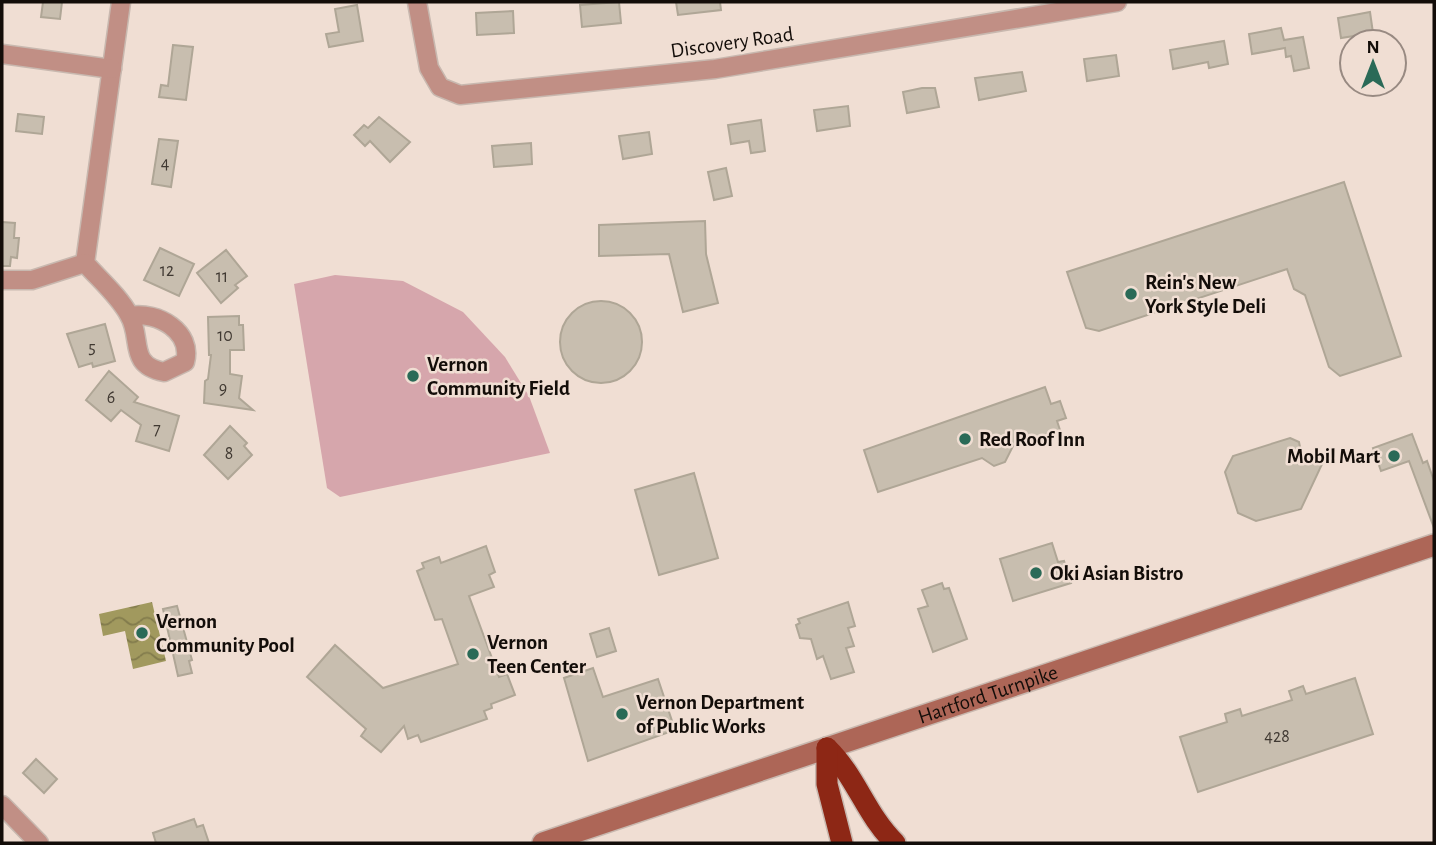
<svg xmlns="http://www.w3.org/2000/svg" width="1436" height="845" font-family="'Alegreya Sans',sans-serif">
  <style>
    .pitch { fill: #d6a6ac }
    .water { fill: url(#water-waves) }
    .building { fill: #c8beaf; stroke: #afa696; stroke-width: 2 }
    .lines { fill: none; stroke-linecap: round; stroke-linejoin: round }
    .street-casing { stroke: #c8b8af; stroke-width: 21 }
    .secondary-casing { stroke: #c8b8af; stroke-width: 24 }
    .highway-casing { stroke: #c8b8af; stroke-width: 24 }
    .street { stroke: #c18f85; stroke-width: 18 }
    .secondary { stroke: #ad6657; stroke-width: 21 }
    .highway { stroke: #8d2715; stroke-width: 21 }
    .poi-dot { fill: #2a6a57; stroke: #f0ded3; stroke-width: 2.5 }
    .labels { text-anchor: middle; stroke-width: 5; stroke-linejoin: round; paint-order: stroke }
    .number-label { font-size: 18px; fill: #403932 }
    .street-label { font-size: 21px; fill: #130d09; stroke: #f0ded3 }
    .poi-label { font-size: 21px; font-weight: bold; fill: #130d09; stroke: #f0ded3; text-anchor: start }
  </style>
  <defs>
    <pattern id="water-waves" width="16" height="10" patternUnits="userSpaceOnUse" patternTransform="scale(1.75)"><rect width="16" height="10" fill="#a1995e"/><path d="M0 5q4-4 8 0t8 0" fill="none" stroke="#827b4c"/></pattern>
  </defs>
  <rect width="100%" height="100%" fill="#f0ded3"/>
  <polygon class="pitch" points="335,275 403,281 463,312 505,357 529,396 550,453 340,497 327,488 294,284"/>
  <polygon class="water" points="152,602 166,661 133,669 125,631 103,636 99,614"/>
  <g class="building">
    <polygon points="43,2 62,2 60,19 41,17"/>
    <polygon points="619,2 621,23 582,27 580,5"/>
    <polygon points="676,2 720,2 721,10 678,15"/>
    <polygon points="357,5 363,41 329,47 326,34 339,32 335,9"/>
    <polygon points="513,11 514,33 477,35 476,13"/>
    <polygon points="1370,12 1373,33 1341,38 1338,18"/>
    <polygon points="1281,28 1284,40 1303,37 1309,68 1294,71 1291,56 1286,57 1285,48 1252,54 1249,34"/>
    <polygon points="1224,41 1228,64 1209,68 1208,62 1173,69 1170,50"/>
    <polygon points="173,45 193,47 186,100 159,97 161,85 168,86"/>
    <polygon points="1116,55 1119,76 1087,81 1084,59"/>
    <polygon points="1022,72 1026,91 979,100 975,78"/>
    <polygon points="922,88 935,88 939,107 907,113 903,92"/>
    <polygon points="848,106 850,126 817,131 814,110"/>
    <polygon points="18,114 44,117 42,134 16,131"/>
    <polygon points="379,117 410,142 390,162 370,141 365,146 354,135 364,125 368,128"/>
    <polygon points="761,120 765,151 751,153 749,141 731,144 728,125"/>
    <polygon points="649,132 652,154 623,159 619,136"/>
    <polygon points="159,139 178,141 171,187 152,184"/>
    <polygon points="531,143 532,164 494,167 492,146"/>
    <polygon points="726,168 732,196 714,200 708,172"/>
    <polygon points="1344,182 1401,356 1340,376 1329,367 1305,295 1294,289 1287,269 1099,331 1086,328 1067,272"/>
    <polygon points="705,221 706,254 718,303 683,312 669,254 599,256 599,225"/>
    <polygon points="2,222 15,223 14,238 19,238 17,258 11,257 10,266 2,266"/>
    <polygon points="160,248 194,264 179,296 144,280"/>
    <polygon points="226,250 247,276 235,285 238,288 221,303 197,273"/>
    <circle cx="601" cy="342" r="41"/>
    <polygon points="239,316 239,325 243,325 244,350 230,350 230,374 242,376 239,398 253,410 204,403 205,381 208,379 211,355 209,355 208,317"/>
    <polygon points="105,324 115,361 93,367 92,363 79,367 67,334"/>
    <polygon points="109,371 138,397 134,402 179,416 169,451 136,441 141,425 121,410 111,421 86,400"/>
    <polygon points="1045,387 1051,404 1060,401 1066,418 1057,421 1060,430 1013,446 1005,462 994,466 982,458 878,492 864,450"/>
    <polygon points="230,426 247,443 244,446 252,455 228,479 204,455"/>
    <polygon points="1412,434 1423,463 1427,461 1434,481 1434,528 1409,461 1381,471 1373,448"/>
    <polygon points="1290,438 1299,442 1301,452 1323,462 1301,509 1256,521 1238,513 1225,472 1233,456"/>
    <polygon points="694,473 718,558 659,575 635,490"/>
    <polygon points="1052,543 1058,562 1064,561 1071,583 1013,601 1000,559"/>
    <polygon points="486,546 495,572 489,575 494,587 469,596 499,677 507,674 515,695 491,704 492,708 484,711 487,719 421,742 418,735 408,739 404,726 381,752 361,736 366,729 307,677 335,645 383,688 458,664 442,619 435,620 417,571 424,568 422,563 439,557 441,563"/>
    <polygon points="942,583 944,589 949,588 967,639 933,652 918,609 928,606 922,590"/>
    <polygon points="848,602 855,626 848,628 854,646 846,648 854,672 831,679 823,656 817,659 811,639 800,638 796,625 800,623 798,619"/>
    <polygon points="177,606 192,660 189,661 192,673 178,676 163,609"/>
    <polygon points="609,628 616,651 597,657 590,634"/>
    <polygon points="593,668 603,697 658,679 675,730 588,761 564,678"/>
    <polygon points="1355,678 1373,734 1198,792 1180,737 1227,722 1225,714 1240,709 1242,716 1292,700 1289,691 1303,686 1306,694"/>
    <polygon points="36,759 57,779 44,793 23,773"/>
    <polygon points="194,819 197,827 203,825 209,843 156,843 153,833"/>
  </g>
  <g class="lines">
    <defs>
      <g id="street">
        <path d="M121,2L85,263C99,279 119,296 129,315C143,338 127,365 164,372L185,362C193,332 158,311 130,316"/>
        <polyline points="417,2 429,68 440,87 460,95 715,69 1117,2"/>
        <polyline points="2,54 112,69"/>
        <polyline points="2,280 32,280 85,263"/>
        <polyline points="2,805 39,843"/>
      </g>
      <g id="secondary">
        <path id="s1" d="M543,843L1434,545"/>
      </g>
      <g id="highway">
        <path d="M827,748C856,776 866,815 895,843"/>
        <polyline points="827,748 827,784 842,843"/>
      </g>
    </defs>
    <use href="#street" class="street-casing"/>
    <use href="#secondary" class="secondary-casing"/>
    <use href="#highway" class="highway-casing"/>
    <use href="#street" class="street"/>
    <use href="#secondary" class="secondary"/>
    <use href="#highway" class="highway"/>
  </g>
  <g class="poi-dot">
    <circle cx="1131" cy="294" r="7"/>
    <circle cx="413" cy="376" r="7"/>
    <circle cx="965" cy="439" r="7"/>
    <circle cx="1394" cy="456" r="7"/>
    <circle cx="1036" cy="573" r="7"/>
    <circle cx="142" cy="633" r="7"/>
    <circle cx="473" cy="654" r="7"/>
    <circle cx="622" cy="714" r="7"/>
  </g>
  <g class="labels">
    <g class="number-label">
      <text x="165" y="169">4</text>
      <text x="167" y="276">12</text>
      <text x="222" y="282">11</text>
      <text x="225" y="341">10</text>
      <text x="92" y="353">5</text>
      <text x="223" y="394">9</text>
      <text x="111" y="403">6</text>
      <text x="157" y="435">7</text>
      <text x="229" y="459">8</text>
      <text x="1277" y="742">428</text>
    </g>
    <g class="street-label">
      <text transform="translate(732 42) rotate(-8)" y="7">Discovery Road</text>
      <text dy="7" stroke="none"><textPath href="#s1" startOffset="469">Hartford Turnpike</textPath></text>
    </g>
    <g class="poi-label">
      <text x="1145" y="289">Rein's New<tspan x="1145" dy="24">York Style Deli</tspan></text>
      <text x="427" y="371">Vernon<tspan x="427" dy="24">Community Field</tspan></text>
      <text x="979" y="446">Red Roof Inn</text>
      <text x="1380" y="463" text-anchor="end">Mobil Mart</text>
      <text x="1050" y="580">Oki Asian Bistro</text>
      <text x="156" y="628">Vernon<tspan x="156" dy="24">Community Pool</tspan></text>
      <text x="487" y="649">Vernon<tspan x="487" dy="24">Teen Center</tspan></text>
      <text x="636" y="709">Vernon Department<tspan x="636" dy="24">of Public Works</tspan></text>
    </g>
  </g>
  <rect width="1436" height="845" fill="none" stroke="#130d09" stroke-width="7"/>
  <g transform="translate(1373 63)"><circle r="33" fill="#f0ded3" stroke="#988a82" stroke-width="2"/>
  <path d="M0-5L12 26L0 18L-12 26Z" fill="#2a6a57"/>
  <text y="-10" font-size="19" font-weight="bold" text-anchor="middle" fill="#130d09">N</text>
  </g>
</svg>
